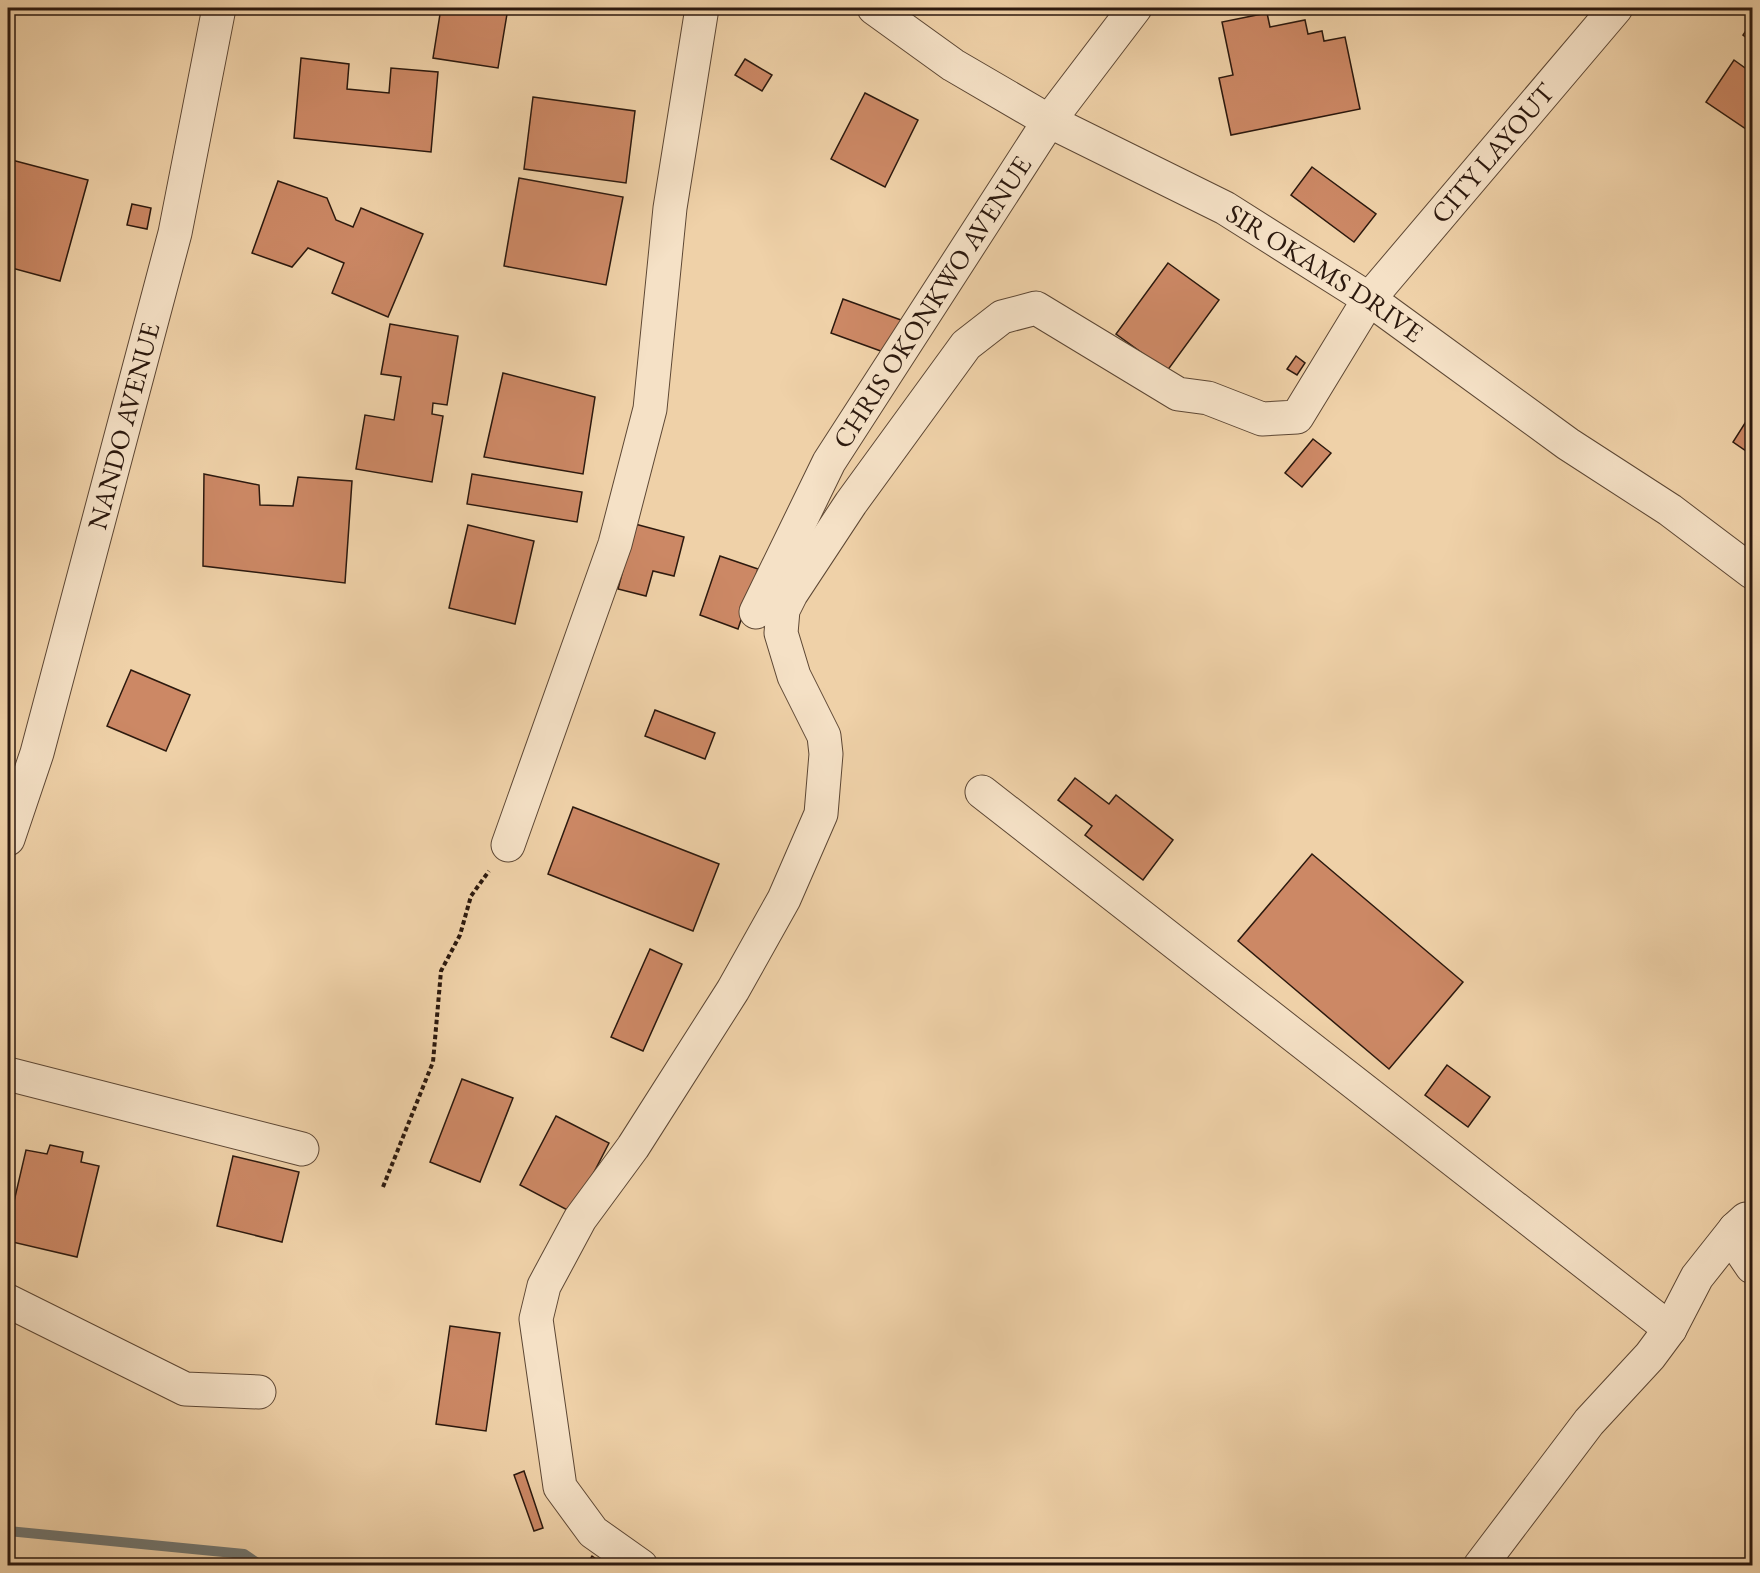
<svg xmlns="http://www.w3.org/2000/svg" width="1760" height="1573" font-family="'EB Garamond',serif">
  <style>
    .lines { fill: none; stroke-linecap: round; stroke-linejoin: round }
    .stream { stroke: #717671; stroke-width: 10 }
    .building { fill: #cc8865; stroke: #2c190e; stroke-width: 1.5 }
    .minor-casing { stroke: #5d4734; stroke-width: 35 }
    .path { stroke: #2c190e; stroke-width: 4; stroke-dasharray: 4.5 3; stroke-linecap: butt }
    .minor { stroke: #f5e1c6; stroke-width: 33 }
    .labels { text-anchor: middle; stroke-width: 6; stroke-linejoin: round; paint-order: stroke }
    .street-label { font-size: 27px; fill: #2c190e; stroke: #f5e1c6 }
  </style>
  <rect width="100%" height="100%" fill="#efd1a8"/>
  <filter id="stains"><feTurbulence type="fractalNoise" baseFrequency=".00333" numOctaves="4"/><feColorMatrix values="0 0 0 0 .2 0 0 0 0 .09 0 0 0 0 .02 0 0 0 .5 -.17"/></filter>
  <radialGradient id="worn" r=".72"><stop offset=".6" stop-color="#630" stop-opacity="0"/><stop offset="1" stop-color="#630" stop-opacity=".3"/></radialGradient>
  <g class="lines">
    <polyline class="stream" points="8,1531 244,1554 262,1566"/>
  </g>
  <g class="building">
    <polygon points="441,8 508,8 498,68 433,58"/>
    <polygon points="1267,13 1270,27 1305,20 1308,34 1322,31 1324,41 1345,37 1360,109 1231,135 1219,78 1233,75 1222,22"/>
    <polygon points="1752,22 1752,42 1743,35"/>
    <polygon points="301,58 349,64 347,89 389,93 391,68 438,72 431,152 294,138"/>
    <polygon points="745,59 772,75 762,91 735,75"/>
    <polygon points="1734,60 1752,73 1752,133 1706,102"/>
    <polygon points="865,93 918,120 885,187 831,159"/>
    <polygon points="533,97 635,111 626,183 524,169"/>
    <polygon points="8,159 88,180 60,281 8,267"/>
    <polygon points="1312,167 1376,214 1354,242 1291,195"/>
    <polygon points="519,178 623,197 606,285 504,266"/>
    <polygon points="278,181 327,198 336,220 353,227 361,208 423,234 388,317 332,293 344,263 308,248 292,267 252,253"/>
    <polygon points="132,204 151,208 147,229 127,225"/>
    <polygon points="1168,263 1219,300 1167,371 1116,334"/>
    <polygon points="843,299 901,320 889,354 831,333"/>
    <polygon points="390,324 458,336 447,405 433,403 432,414 443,416 432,482 356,469 365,415 394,420 401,377 381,374"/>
    <polygon points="1296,356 1305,363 1297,375 1287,369"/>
    <polygon points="503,373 595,397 583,474 484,457"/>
    <polygon points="1752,412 1752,455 1733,442"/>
    <polygon points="1313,439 1331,453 1302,487 1285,473"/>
    <polygon points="204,474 259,485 260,505 293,506 298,477 352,481 345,583 203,566"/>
    <polygon points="472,474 582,492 577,522 467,504"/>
    <polygon points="635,524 684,537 674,576 653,571 646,596 618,589"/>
    <polygon points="468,525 534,541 515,624 449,608"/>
    <polygon points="720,556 758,569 738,629 700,615"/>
    <polygon points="131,670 190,695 166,751 107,726"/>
    <polygon points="655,710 715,733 705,759 645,736"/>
    <polygon points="1075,778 1109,804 1116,795 1173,840 1143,880 1085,835 1092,826 1058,800"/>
    <polygon points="573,807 719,864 693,931 548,874"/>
    <polygon points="1312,854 1463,982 1389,1069 1238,941"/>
    <polygon points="650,949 682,964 643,1051 611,1037"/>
    <polygon points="1447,1065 1490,1097 1468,1127 1425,1095"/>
    <polygon points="462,1079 513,1098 480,1182 430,1162"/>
    <polygon points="556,1116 609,1143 573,1213 520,1185"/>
    <polygon points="50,1145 83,1152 81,1162 99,1166 77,1257 8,1241 8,1227 26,1150 47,1154"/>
    <polygon points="233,1156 299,1172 282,1242 217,1226"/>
    <polygon points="450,1326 500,1333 486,1431 436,1424"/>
    <polygon points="524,1471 543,1528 534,1531 514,1475"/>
    <polygon points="592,1556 606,1566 586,1566"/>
  </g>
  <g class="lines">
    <defs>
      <g id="minor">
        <path id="s1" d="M874,8L953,65L1049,121L1225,208L1369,299L1568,444L1670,510L1752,572"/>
        <path id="s2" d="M756,612L829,462L1049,121L1135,8"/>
        <polyline points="982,792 1670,1329"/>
        <path id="s3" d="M8,839L37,753L175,233L219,8"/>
        <polyline points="508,845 615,544 650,409 670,208 702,8"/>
        <polyline points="8,1074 302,1149"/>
        <polyline points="1746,1219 1735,1229 1733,1239 1752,1267"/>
        <polyline points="8,1301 185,1389 259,1392"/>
        <path id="s4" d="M641,1566L593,1532L560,1487L536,1319L544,1286L580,1219L633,1147L733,990L784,899L821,814L826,754L824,736L794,676L781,633L783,610L791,594L851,503L966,345L1002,317L1036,308L1178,394L1208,398L1262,419L1297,417L1369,299L1616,8"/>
        <polyline points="1480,1566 1589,1422 1650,1356 1670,1329 1697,1277 1735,1229"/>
      </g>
    </defs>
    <use href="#minor" class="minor-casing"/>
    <polyline class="path" points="383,1187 433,1062 441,971 460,935 471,896 489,871"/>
    <use href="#minor" class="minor"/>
  </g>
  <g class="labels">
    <g class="street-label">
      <text dy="9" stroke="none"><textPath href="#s4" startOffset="2102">CITY LAYOUT</textPath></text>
      <text dy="9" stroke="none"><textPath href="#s1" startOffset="524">SIR OKAMS DRIVE</textPath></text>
      <text dy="9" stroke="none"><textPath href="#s2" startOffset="357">CHRIS OKONKWO AVENUE</textPath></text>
      <text dy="9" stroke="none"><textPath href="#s3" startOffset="429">NANDO AVENUE</textPath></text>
    </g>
  </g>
  <rect width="1760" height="1573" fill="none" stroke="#efd1a8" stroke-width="30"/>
  <rect x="9" y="9" width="1742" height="1555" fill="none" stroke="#2c190e" stroke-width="3"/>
  <rect x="15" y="15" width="1730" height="1543" fill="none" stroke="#2c190e" stroke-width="1.5"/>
  <rect width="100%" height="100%" filter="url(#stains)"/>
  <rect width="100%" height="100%" fill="url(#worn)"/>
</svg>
